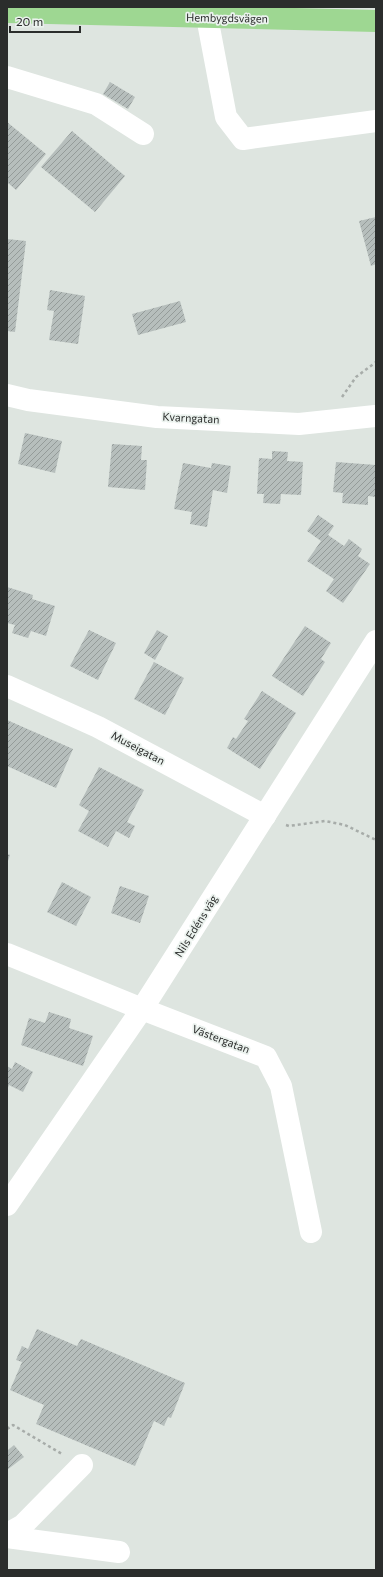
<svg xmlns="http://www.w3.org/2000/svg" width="383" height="1577" font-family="Commissioner,sans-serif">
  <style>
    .building { fill: url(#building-hatch) }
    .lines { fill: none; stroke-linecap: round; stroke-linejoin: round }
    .path { stroke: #a7aca9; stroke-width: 2.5; stroke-dasharray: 3 3; stroke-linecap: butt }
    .minor { stroke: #fff; stroke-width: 22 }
    .major { stroke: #9ed792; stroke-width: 22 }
    .labels { text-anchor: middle; stroke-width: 3.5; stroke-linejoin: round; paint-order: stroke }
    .street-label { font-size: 11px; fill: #2b2d2c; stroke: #ebf2ee }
  </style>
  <defs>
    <pattern id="building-hatch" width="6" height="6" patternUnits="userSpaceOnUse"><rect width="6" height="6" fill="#b6bebc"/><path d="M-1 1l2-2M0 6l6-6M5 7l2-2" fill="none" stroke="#949b99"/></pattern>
  </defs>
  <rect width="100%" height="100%" fill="#dee5e0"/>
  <g class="building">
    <polygon points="110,82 135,97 128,109 103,94"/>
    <polygon points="7,122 46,154 16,190 7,182"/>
    <polygon points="72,131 125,176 95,212 41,167"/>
    <polygon points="376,217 376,264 371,266 359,221"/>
    <polygon points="7,239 26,241 15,332 7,331"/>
    <polygon points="50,290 85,296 78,344 49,340 54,311 47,310"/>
    <polygon points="180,301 186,322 138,335 132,314"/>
    <polygon points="25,433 62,441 55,473 18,464"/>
    <polygon points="112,444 142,446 141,460 147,460 145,490 108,487"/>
    <polygon points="272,451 288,452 287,461 303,462 301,495 281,494 280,504 263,503 264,494 257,494 259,458 272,459"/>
    <polygon points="336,462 376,465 376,497 368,496 368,505 342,503 343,493 333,492"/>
    <polygon points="183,463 211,468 212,463 231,466 227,493 213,490 207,527 190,524 192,512 174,509"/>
    <polygon points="318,515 334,526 328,535 344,546 349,539 362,549 358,556 370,564 343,603 326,591 334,579 307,561 321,541 307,531"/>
    <polygon points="7,587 33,595 32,599 55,606 46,636 31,631 28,638 12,633 15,625 7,623"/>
    <polygon points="305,626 331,643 321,659 325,662 303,696 272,676"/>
    <polygon points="89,630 116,643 98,680 70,666"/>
    <polygon points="157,630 168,636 155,660 144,653"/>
    <polygon points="154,662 184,678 165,715 134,699"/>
    <polygon points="262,691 296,713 260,769 227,748 233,737 236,739 248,721 244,719"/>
    <polygon points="7,720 73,749 56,788 7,766"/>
    <polygon points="99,767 144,790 127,822 135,826 129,838 116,831 108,847 78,831 89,811 79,805"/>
    <polygon points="7,854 10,855 7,864"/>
    <polygon points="62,882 91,897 76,926 47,912"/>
    <polygon points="120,886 149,896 140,923 111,913"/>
    <polygon points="49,1012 71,1019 69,1028 93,1036 83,1066 21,1045 29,1018 45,1023"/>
    <polygon points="15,1062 33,1072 23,1092 9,1085 7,1090 7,1066 12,1069"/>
    <polygon points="37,1329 77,1346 81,1339 185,1383 171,1418 168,1417 164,1426 154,1421 135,1466 36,1424 44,1405 10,1390 22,1362 16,1360 22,1346 28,1349"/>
    <polygon points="14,1445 24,1457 7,1470 7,1451"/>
  </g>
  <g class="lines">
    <g class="path">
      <polyline points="342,397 356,377 376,362"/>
      <polyline points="286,825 289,826 325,821 345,825 376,840"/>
      <polyline points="7,1429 13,1425 62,1454"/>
    </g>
    <g class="minor">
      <polyline points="207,17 226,117 243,139 376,121"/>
      <polyline points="7,77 96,104 143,134"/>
      <polyline points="7,395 28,400 157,417 299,424 375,416"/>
      <polyline points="7,686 98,727 265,816"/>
      <polyline points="7,954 142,1009 266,1057 281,1086 311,1232"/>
      <polyline points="7,1205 142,1009 376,641"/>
      <polyline points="7,1534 23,1525 82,1465"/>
      <polyline points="7,1537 119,1552"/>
    </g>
    <polyline class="major" points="7,12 376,21"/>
  </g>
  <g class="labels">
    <g class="street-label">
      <text transform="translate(227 18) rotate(1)" y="4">Hembygdsvägen</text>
      <text transform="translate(191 418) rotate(3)" y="4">Kvarngatan</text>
      <text transform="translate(138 748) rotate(28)" y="4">Museigatan</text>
      <text transform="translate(196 926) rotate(-58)" y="4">Nils Edéns väg</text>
      <text transform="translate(221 1039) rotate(21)" y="4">Västergatan</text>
    </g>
  </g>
  <rect width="383" height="1577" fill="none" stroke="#2b2d2c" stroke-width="16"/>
  <path d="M10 26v6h70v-6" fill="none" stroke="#2b2d2c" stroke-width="2"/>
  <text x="16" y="26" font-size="12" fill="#2b2d2c" stroke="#ebf2ee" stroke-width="3" paint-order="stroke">20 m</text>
</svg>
